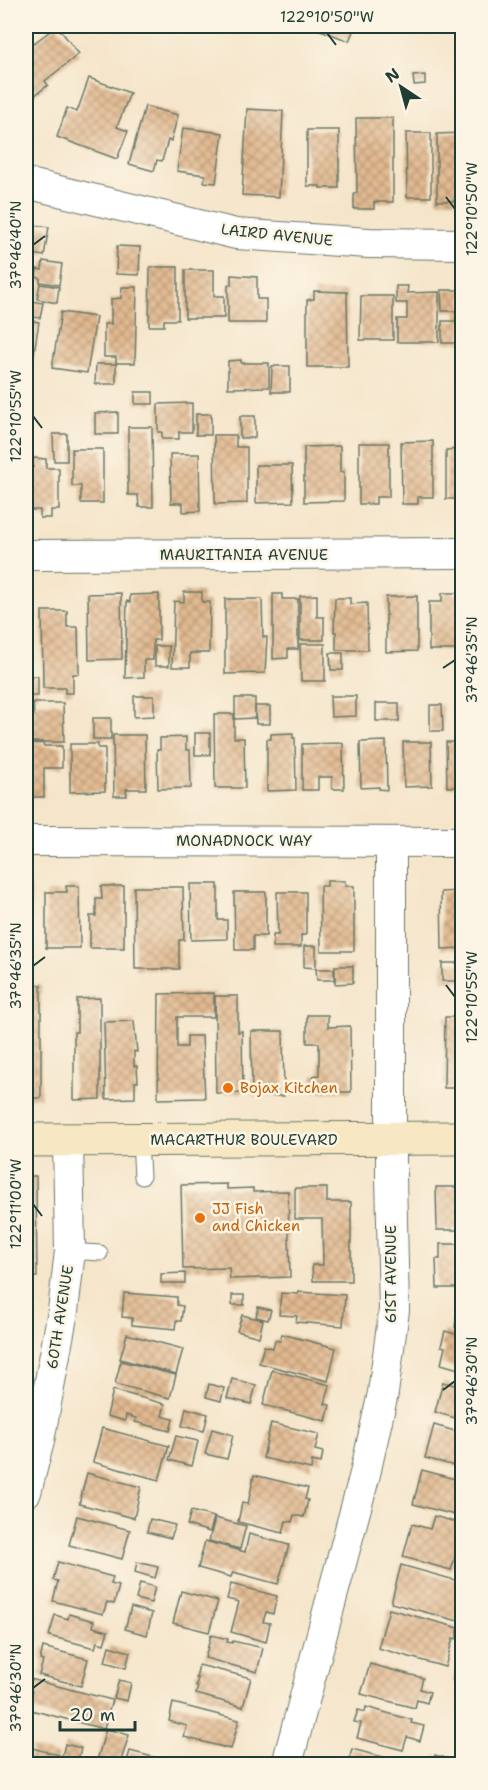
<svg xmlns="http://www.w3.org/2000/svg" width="488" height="1790" font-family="'Shantell Sans',sans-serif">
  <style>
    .building { fill: url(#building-cross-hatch) }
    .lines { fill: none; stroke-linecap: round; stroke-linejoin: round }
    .lane-casing { stroke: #6a7868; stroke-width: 17 }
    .street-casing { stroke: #6a7868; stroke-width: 32 }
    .secondary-casing { stroke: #6a7868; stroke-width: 35 }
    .lane { stroke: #fff; stroke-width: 15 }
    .street { stroke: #fff; stroke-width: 30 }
    .secondary { stroke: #f7e8c3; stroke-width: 33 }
    .ticks { fill: none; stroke: #1f3d34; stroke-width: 2 }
    .food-dot { fill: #e8710a; stroke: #fcf5e5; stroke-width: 2 }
    .labels { text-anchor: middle; stroke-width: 5; stroke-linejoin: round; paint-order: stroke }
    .street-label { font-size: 15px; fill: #1f3d34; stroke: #fcf5e5 }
    .food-label { font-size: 15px; fill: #c56008; stroke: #fcf5e5; text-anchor: start }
    .neatline { fill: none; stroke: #1f3d34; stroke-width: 2 }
    .ticks-label { font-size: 15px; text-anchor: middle; fill: #1f3d34 }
  </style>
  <defs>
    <pattern id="building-cross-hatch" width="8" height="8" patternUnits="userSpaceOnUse" patternTransform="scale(1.5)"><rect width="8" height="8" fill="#e2ba91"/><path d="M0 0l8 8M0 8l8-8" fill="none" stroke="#b79877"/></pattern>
  </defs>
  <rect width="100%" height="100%" fill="#fcf5e5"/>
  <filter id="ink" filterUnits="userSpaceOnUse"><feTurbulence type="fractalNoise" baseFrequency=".0167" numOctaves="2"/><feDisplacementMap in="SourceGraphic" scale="12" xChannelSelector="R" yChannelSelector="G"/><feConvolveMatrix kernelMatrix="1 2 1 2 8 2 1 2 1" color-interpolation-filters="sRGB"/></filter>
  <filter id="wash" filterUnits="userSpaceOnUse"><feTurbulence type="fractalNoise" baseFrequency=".008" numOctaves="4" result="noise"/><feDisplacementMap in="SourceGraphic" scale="24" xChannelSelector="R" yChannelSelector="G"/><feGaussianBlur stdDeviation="1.35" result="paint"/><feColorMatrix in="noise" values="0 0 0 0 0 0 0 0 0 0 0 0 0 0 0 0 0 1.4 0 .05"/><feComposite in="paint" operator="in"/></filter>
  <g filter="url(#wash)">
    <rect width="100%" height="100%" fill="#f5e5ca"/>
    <g id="blocks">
      <g class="building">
        <polygon points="57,26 79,54 45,81 48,85 26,102 26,49"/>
        <polygon points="310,26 355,26 349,41"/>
        <polygon points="425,75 425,84 414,85 413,76"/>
        <polygon points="89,78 130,93 117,127 128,131 117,159 57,137 67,108 77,112"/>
        <polygon points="145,106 178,115 171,141 168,140 162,161 157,160 154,171 129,164"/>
        <polygon points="247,109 283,111 279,197 242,195"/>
        <polygon points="356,118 393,118 393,202 374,202 374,209 354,209 354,193 357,193"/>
        <polygon points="183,128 223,133 216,183 204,182 205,175 177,171"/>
        <polygon points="307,130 339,130 339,188 320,188 320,186 307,186"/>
        <polygon points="406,133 431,133 431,197 407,197"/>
        <polygon points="462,133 462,205 457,205 457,201 437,201 437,134"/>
        <polygon points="26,224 49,227 44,256 26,253"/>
        <polygon points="117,246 140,247 139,275 116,274"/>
        <polygon points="43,261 62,264 59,285 40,282 40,278 36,277 37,269 42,270"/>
        <polygon points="150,267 178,267 178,320 164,320 164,326 149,326"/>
        <polygon points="185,270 214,270 214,296 224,296 224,318 185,318"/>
        <polygon points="231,275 257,277 257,299 266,299 266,323 228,323 228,285 231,285"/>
        <polygon points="40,284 59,287 57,303 37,299"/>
        <polygon points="396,286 408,286 407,293 439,292 439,342 397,342 397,319 407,319 407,303 396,303"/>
        <polygon points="122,287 137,287 135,363 116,363 116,357 104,357 104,324 111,324 111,299 121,298"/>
        <polygon points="441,290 462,290 462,343 442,343 442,321 456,321 456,311 442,311"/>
        <polygon points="314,291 347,292 348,367 307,367 307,300 314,299"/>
        <polygon points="361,296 393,296 393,340 360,340"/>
        <polygon points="26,300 43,303 40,318 26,316"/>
        <polygon points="61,312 96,317 87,373 52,368"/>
        <polygon points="26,320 39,322 32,365 26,364"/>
        <polygon points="241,360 241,363 269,363 269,387 228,388 228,361"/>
        <polygon points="96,364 116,364 116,384 95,384"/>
        <polygon points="272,366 290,366 290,392 271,392"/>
        <rect x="135" y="392" width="18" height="12"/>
        <polygon points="192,403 192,432 179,432 179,439 162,439 162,432 158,432 158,404"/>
        <polygon points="118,412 118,434 95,434 95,413"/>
        <rect x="196" y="414" width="15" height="21"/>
        <rect x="240" y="416" width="15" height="22"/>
        <polygon points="128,427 152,427 153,507 139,507 138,495 128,495"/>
        <polygon points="53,434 67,434 67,461 54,461"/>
        <polygon points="214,435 236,435 236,447 247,447 247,503 215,504"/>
        <polygon points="433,441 433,497 418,497 418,504 402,504 401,442"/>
        <polygon points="359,443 389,443 389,497 376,497 376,504 359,504"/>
        <polygon points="340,446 340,472 344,472 344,501 304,502 304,447"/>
        <polygon points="72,449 103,449 103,503 81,503 81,486 72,486"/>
        <polygon points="462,449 462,499 446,499 446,450"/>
        <polygon points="170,454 199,454 200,511 183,512 183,503 171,503"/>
        <polygon points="33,458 46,459 46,468 59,468 59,510 51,510 51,518 40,518 40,510 31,510 31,467 33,467"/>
        <polygon points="256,465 292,465 293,502 256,503"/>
        <polygon points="184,592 202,592 202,602 210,602 209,653 190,653 190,667 172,667 174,601 184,602"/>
        <polygon points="121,593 122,659 89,660 88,594"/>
        <polygon points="442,593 460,593 461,650 429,650 429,602 442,602"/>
        <polygon points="159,594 159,640 153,640 153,660 144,660 144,677 125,678 127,601 130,602 130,595"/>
        <polygon points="273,594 282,594 282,599 298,599 298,649 288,649 288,658 273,659"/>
        <polygon points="317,595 317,617 324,617 324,640 300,640 300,596"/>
        <polygon points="417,596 417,651 386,652 386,597"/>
        <polygon points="335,598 350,598 350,604 367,603 368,650 336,650 336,632 334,632"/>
        <polygon points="225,599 262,599 263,637 267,637 265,673 225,674"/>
        <polygon points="42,611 67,611 67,627 78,627 79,674 73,674 73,693 65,693 65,688 43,688"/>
        <rect x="26" y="614" width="3" height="36"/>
        <polygon points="300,644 325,644 325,681 301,681"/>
        <rect x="155" y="646" width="14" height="20"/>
        <polygon points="330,653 343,653 343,670 331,670"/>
        <rect x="26" y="676" width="12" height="20"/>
        <polygon points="134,696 154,696 154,716 134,717"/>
        <polygon points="330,696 356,696 356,716 331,717"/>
        <polygon points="235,698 255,698 255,718 235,719"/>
        <polygon points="33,703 63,703 64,742 26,742 27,716 34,715"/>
        <rect x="376" y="703" width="23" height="18"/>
        <polygon points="430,705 442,705 443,731 430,731"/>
        <polygon points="255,706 270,706 270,724 256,724"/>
        <polygon points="214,714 234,714 234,738 244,738 245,788 215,788"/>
        <rect x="93" y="718" width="18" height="21"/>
        <rect x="195" y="733" width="15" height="22"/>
        <polygon points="293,733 293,738 295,738 296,790 267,791 267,739 271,739 271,734"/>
        <polygon points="113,735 145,735 146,789 126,789 127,796 114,796"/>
        <polygon points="186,737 186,750 190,750 191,788 158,789 157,750 160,750 160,738"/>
        <polygon points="386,741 387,790 379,789 379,787 361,788 360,742"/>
        <polygon points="403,742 431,742 432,786 404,787"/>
        <polygon points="446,742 462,742 462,787 447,787"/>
        <polygon points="43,743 44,746 62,746 62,768 44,768 44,797 26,797 26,744"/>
        <polygon points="343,743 344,789 332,789 332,777 318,777 318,790 302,790 302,744"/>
        <polygon points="70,744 98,744 98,748 105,748 105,791 70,792"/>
        <polygon points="327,881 345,881 345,886 354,886 354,951 321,951 320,886 327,886"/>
        <polygon points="190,884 218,884 218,920 227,920 227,939 191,940"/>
        <rect x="26" y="886" width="5" height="58"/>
        <polygon points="66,886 79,886 80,948 46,948 46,892 67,892"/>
        <polygon points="101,886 124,886 124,948 90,948 90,916 96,916 96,899 102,899"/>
        <polygon points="134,887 183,887 184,940 179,940 179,969 135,969"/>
        <polygon points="462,891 462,948 442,949 441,892"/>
        <polygon points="234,892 266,892 266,936 253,936 253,950 235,950"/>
        <polygon points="277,892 306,892 306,935 301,935 301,947 273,947 273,935 278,935"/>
        <polygon points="304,946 316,946 316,968 304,967"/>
        <rect x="442" y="963" width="20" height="18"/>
        <polygon points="335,966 353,966 353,983 335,984"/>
        <polygon points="316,969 334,969 334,980 317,980"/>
        <rect x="26" y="985" width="15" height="113"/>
        <polygon points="214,993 214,1017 177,1017 177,1047 187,1047 187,1036 202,1036 205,1098 158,1099 159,994"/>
        <polygon points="215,996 238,996 238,1032 242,1031 243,1093 216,1093"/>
        <polygon points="100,998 100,1099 74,1100 74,1032 77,1032 77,999"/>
        <polygon points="307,1015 328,1015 328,1027 350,1026 351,1092 313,1092 313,1076 319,1075 319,1043 307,1043"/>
        <polygon points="445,1017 462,1017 462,1088 444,1088"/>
        <polygon points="134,1021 137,1052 134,1051 134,1066 137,1066 138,1082 135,1082 135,1098 106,1099 104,1022"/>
        <polygon points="251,1031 283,1031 284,1096 252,1096"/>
        <polygon points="26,1176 36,1176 37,1277 26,1277"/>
        <polygon points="227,1184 227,1189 253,1188 253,1192 288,1191 290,1277 230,1279 229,1268 183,1269 181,1185"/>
        <polygon points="436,1187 462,1187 462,1230 437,1230"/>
        <polygon points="295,1188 327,1188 327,1202 351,1202 351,1281 313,1281 312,1265 323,1265 322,1219 295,1219"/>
        <polygon points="440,1244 462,1244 462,1288 437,1288 436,1259 440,1259"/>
        <polygon points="185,1273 185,1283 161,1283 161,1274"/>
        <polygon points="299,1292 345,1295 343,1326 296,1322 297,1316 279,1315 281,1293 298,1294"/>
        <polygon points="124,1293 177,1297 177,1305 183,1306 181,1321 176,1321 175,1329 132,1325 132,1318 122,1317"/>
        <rect x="232" y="1295" width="12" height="10"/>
        <polygon points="459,1297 462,1298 462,1328 455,1327"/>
        <polygon points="258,1307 271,1310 268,1320 256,1317"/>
        <polygon points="242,1315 263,1320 259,1337 237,1331"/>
        <polygon points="445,1331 462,1336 462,1370 441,1364 445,1347 441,1346"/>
        <polygon points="127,1334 183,1349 176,1374 120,1359"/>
        <polygon points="282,1334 336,1348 328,1381 259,1363 264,1346 273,1348 275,1340 280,1341"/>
        <polygon points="121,1361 176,1375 170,1398 115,1384"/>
        <polygon points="272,1370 330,1385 325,1404 330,1405 326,1421 263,1405"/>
        <polygon points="232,1379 256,1385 251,1404 227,1398"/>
        <polygon points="443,1382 462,1387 462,1420 435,1412"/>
        <polygon points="209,1384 224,1388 221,1401 206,1397"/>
        <polygon points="113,1390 165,1404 162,1416 173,1419 170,1431 135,1422 136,1418 126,1415 125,1421 107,1416"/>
        <polygon points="186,1408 208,1414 204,1431 182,1426"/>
        <polygon points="271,1423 319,1434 315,1450 323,1452 321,1463 312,1461 311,1469 263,1458"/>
        <polygon points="434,1425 462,1433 462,1468 425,1458"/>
        <polygon points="102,1428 169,1446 159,1480 93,1462"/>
        <polygon points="212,1429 233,1435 227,1459 205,1454"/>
        <polygon points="176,1436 198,1441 192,1466 169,1460"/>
        <polygon points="422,1470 462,1481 462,1517 413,1504"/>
        <polygon points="87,1473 141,1487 134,1518 79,1504"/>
        <polygon points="254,1475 308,1488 305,1499 308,1500 304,1517 294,1515 292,1522 286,1521 283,1533 238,1522 242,1503 248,1504"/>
        <polygon points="191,1511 214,1517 210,1532 187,1525"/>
        <polygon points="77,1516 130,1530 122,1559 69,1545"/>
        <polygon points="434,1516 462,1524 462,1540 460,1539 458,1545 462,1546 458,1558 455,1557 451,1570 403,1557 412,1524 430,1529"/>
        <polygon points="215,1518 246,1526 240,1549 209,1541"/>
        <polygon points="150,1519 175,1525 171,1538 147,1532"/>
        <polygon points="249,1534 289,1545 278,1584 233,1572 231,1577 198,1568 205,1541 245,1552"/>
        <polygon points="58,1562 113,1577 111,1584 119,1586 114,1604 107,1602 103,1614 53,1601 58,1581 53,1580"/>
        <polygon points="137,1562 158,1567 155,1578 135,1572"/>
        <polygon points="401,1565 462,1582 462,1622 391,1603"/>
        <polygon points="140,1583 155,1587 151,1603 136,1599"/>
        <polygon points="231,1584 277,1596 273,1614 266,1612 263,1622 270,1623 266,1642 231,1632 239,1602 227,1599"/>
        <polygon points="181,1591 218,1601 209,1632 173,1623"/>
        <polygon points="131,1607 152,1613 147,1635 125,1629"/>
        <polygon points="389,1609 459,1628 456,1639 453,1638 445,1667 378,1648"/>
        <polygon points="69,1614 94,1621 93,1627 108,1631 104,1644 97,1642 95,1648 49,1636 55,1615 68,1619"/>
        <polygon points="211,1635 228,1639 227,1642 232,1643 233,1641 263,1648 257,1672 205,1658"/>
        <polygon points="109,1646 130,1652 126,1668 105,1662"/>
        <polygon points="43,1647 88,1659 81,1686 39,1675 43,1661 40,1660"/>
        <polygon points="370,1664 423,1678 420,1689 430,1692 427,1703 417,1700 415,1708 361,1694"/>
        <polygon points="199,1665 251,1678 243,1707 196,1694 198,1686 196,1686 198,1678 196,1678"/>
        <polygon points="457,1665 462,1666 462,1683 453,1681"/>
        <polygon points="30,1679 112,1700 104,1729 27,1709 32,1691 27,1690"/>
        <polygon points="119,1680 131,1683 127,1701 114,1698"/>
        <polygon points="173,1703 239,1720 231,1749 184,1737 187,1726 169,1721"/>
        <polygon points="366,1707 412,1720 411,1723 424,1726 420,1741 407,1737 403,1750 357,1738 361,1723 354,1722 358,1710 365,1712"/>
        <polygon points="106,1729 129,1735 120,1764 96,1764"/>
        <polygon points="65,1744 81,1748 77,1764 61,1761"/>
        <polygon points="32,1748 59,1755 57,1764 28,1764"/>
        <polygon points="352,1749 409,1764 348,1764"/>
        <polygon points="130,1751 179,1764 126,1764"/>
        <polygon points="435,1755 460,1762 460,1764 432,1764"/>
      </g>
    </g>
  </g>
  <g filter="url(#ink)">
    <use href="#blocks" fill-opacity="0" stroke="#6a7868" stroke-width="1.5"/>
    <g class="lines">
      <defs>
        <g id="lane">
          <polyline points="140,1140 142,1177"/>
          <polyline points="70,1251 100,1253"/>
        </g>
        <g id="street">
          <polyline points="26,183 236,234 369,243 462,244"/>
          <polyline points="26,555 462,553"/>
          <polyline points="26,841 462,842"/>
          <polyline points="26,1492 39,1441 63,1311 70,1251 68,1140"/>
          <polyline points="287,1764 365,1474 383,1393 394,1310 391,1176 391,842"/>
        </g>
        <polyline id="secondary" points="26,1140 462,1138"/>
      </defs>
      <use href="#lane" class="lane-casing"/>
      <use href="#street" class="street-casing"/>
      <use href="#secondary" class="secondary-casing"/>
      <use href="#lane" class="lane"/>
      <use href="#street" class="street"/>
      <use href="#secondary" class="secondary"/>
    </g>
  </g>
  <path class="ticks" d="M327,33L336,45M446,197L455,209M33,245L45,236M33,416L42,428M443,668L455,660M33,966L45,957M446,985L455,997M33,1204L42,1216M443,1390L455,1381M33,1688L45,1679"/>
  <g class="food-dot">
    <circle cx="228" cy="1088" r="6"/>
    <circle cx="200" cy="1218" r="6"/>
  </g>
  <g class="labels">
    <g class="street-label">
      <text transform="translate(277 235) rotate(6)" y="5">LAIRD AVENUE</text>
      <text x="244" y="560">MAURITANIA AVENUE</text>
      <text x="244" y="846">MONADNOCK WAY</text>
      <text x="244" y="1145">MACARTHUR BOULEVARD</text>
      <text transform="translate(391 1274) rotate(-90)" y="5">61ST AVENUE</text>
      <text transform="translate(60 1317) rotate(-81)" y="5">60TH AVENUE</text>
    </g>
    <g class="food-label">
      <text x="240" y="1093">Bojax Kitchen</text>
      <text x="212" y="1214">JJ Fish<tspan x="212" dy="17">and Chicken</tspan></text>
    </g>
  </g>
  <rect width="488" height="1790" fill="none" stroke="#fcf5e5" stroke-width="66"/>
  <g transform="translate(401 87) rotate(324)" stroke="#fcf5e5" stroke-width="4.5" paint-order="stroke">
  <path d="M0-4.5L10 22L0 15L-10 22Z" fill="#1f3d34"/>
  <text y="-9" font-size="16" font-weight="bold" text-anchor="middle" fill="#1f3d34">N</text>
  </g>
  <path d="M60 1721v9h75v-9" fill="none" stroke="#1f3d34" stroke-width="3"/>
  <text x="69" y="1721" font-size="18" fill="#1f3d34" stroke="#fcf5e5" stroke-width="4.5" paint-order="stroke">20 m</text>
  <rect x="33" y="33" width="422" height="1724" class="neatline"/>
  <g class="ticks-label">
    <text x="327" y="22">122°10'50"W</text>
    <text transform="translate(472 209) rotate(-90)" y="5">122°10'50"W</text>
    <text transform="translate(16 245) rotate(-90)" y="5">37°46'40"N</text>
    <text transform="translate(16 416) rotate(-90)" y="5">122°10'55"W</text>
    <text transform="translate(472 660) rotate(-90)" y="5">37°46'35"N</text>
    <text transform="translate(16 966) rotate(-90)" y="5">37°46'35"N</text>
    <text transform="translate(472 997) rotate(-90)" y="5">122°10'55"W</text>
    <text transform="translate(16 1204) rotate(-90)" y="5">122°11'00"W</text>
    <text transform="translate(472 1381) rotate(-90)" y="5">37°46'30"N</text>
    <text transform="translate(16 1688) rotate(-90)" y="5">37°46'30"N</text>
  </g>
</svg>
